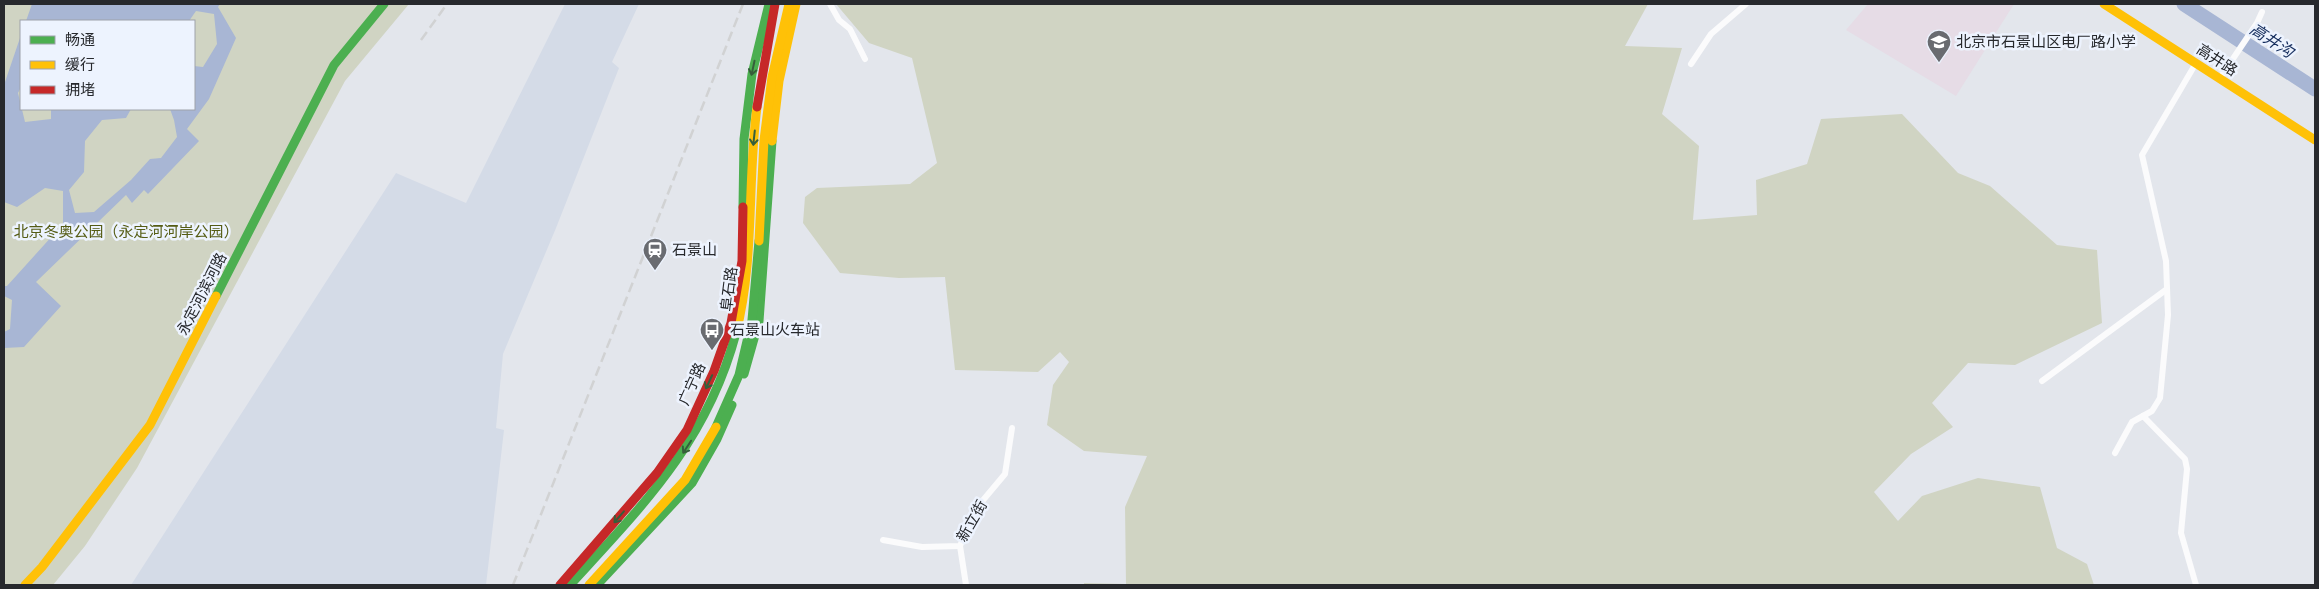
<svg xmlns="http://www.w3.org/2000/svg" width="2319" height="589" font-family="'Fira Sans Condensed','Noto Sans SC',sans-serif">
  <style>
    .built { fill: #d4dbe7 }
    .education { fill: #e6dce6 }
    .green { fill: #d0d4c3; fill-rule: evenodd }
    .water { fill: #a8b6d4 }
    .lines { fill: none; stroke-linecap: round; stroke-linejoin: round }
    .river { stroke: #a8b6d4; stroke-width: 15 }
    .street { stroke: #fbfbfc; stroke-width: 6 }
    .fast { stroke: #4caf50; stroke-width: 9 }
    .slow { stroke: #ffc107; stroke-width: 9 }
    .jam { stroke: #c62828; stroke-width: 9 }
    .rail { stroke: #d1d2d3; stroke-width: 2.5; stroke-dasharray: 10 5; stroke-linecap: butt }
    .oneway { stroke: #365f3b }
    .labels { text-anchor: middle; stroke-width: 5; stroke-linejoin: round; paint-order: stroke }
    .poi-label { font-size: 15px; fill: #27292d; stroke: #edf3fe; text-anchor: start }
    .street-label { font-size: 15px; fill: #27292d; stroke: #edf3fe }
    .park-label { font-size: 15px; fill: #555c14; stroke: #edf3fe }
    .water-label { font-size: 16px; font-style: italic; fill: #152d5d; stroke: #edf3fe }
  </style>
  <rect width="100%" height="100%" fill="#e3e6ec"/>
  <polygon class="built" points="565,4 639,4 612,62 619,68 556,228 503,354 496,428 504,430 486,585 131,585 396,173 466,203"/>
  <polygon class="education" points="1868,4 2014,4 1956,96 1846,30"/>
  <g class="green">
    <path d="M4,4H409L345,81L137,468L85,546L53,585H4ZM21,21H194V109H21Z"/>
    <polygon points="836,4 1648,4 1625,46 1682,48 1662,114 1699,146 1693,220 1757,215 1756,180 1807,164 1821,119 1902,114 1958,173 1990,186 2057,245 2097,250 2102,323 2015,365 1968,363 1932,403 1953,427 1911,454 1874,492 1898,521 1922,496 1978,478 2040,487 2057,548 2087,564 2094,585 1084,585 1084,583 1126,584 1125,507 1147,456 1084,451 1047,425 1053,385 1069,362 1060,352 1038,372 955,370 945,277 899,278 840,273 803,223 805,197 817,188 910,184 937,163 912,58 869,43"/>
  </g>
  <polygon class="water" points="32,4 220,4 218,7 236,38 209,99 187,129 199,141 148,194 144,190 132,203 126,195 36,282 61,306 24,347 4,348 4,332 10,329 12,300 4,296 4,286 7,286 63,224 63,191 45,188 17,207 4,202 4,85 21,35 21,87 18,93 25,122 51,119 51,109 131,109 126,118 102,120 85,141 84,172 69,190 75,213 94,212 131,180 150,159 161,158 177,137 174,120 170,109 194,109 194,66 203,67 217,44 214,14 196,11 189,21 26,21"/>
  <g class="lines">
    <polyline class="river" points="2184,4 2315,89"/>
    <g class="street">
      <polyline points="830,4 839,20 850,29 865,59"/>
      <polyline points="1691,64 1711,34 1746,4"/>
      <polyline points="2220,78 2257,23 2262,12"/>
      <polyline points="2042,381 2167,289"/>
      <polyline points="2143,416 2185,459 2187,469 2181,533 2196,585"/>
      <polyline points="2115,453 2132,422 2152,411 2160,398 2168,315 2166,261 2142,155 2196,63"/>
      <polyline points="883,540 922,547 960,546 974,511 1005,474 1012,428"/>
      <polyline points="960,546 966,585"/>
    </g>
    <g class="fast">
      <polyline points="743,207 744,139 752,74 769,4"/>
      <polyline points="216,296 334,65 384,4"/>
      <polyline points="744,374 759,321 772,141"/>
      <polyline points="716,427 739,375 752,320 759,241"/>
      <path d="M570,585C643,505 707,442 736,333"/>
      <polyline points="597,585 692,483 717,439 732,405"/>
    </g>
    <g class="slow">
      <polyline points="2104,4 2315,140"/>
      <polyline points="772,141 779,81 796,4"/>
      <polyline points="759,241 764,140 772,77 789,4"/>
      <path d="M736,333C755,259 747,182 757,107"/>
      <polyline points="25,585 42,567 150,425 216,296"/>
      <polyline points="589,585 685,480 716,427"/>
    </g>
    <g class="jam">
      <polyline points="757,107 775,4"/>
      <polyline points="560,585 657,473 687,430 714,371 731,323 742,261 743,207"/>
    </g>
    <g class="rail">
      <polyline points="421,40 447,4"/>
      <polyline points="513,585 743,4"/>
    </g>
  </g>
  <defs><path id="oneway-shaft" d="M-6 0H5M1.5-3L5.5 0L1.5 3" fill="none" stroke-width="1.6" stroke-linecap="round" stroke-linejoin="round" transform="scale(1.25)"/></defs>
  <g class="oneway">
    <use href="#oneway-shaft" transform="translate(753 68) rotate(102)"/>
    <use href="#oneway-shaft" transform="translate(754 138) rotate(96)"/>
    <use href="#oneway-shaft" transform="translate(709 382) rotate(115)"/>
    <use href="#oneway-shaft" transform="translate(687 447) rotate(123)"/>
    <use href="#oneway-shaft" transform="translate(619 517) rotate(131)"/>
  </g>
  <defs>
    <symbol id="school-pin" viewBox="-11 -11 22 30"><path d="M0 17L-7.5 6A9.5 9.5 0 1 1 7.5 6Z" fill="#696b70" stroke="#edf3fe"/><path d="M0-5L7-2L0 1L-7-2ZM-4 1L0 2.5L4 1V4Q0 6-4 4Z" fill="#fff"/></symbol>
    <symbol id="station-pin" viewBox="-11 -11 22 30"><path d="M0 17L-7.5 6A9.5 9.5 0 1 1 7.5 6Z" fill="#696b70" stroke="#edf3fe"/><path d="M-3-6H3Q5-6 5-4V2Q5 4 3 4L4.5 6H3L1.5 4h-3L-3 6H-4.5L-3 4Q-5 4-5 2V-4Q-5-6-3-6ZM-3.5-4v3h7v-3ZM-3.5 1v1.5H-2V1ZM2 1v1.5H3.5V1Z" fill="#fff"/></symbol>
    <symbol id="bus-pin" viewBox="-11 -11 22 30"><path d="M0 17L-7.5 6A9.5 9.5 0 1 1 7.5 6Z" fill="#696b70" stroke="#edf3fe"/><path d="M-5-6H5V4H4V6H2V4H-2V6H-4V4H-5ZM-3.5-4V0h7V-4ZM-3.5 1.2v1.5H-2V1.2ZM2 1.2v1.5H3.5V1.2Z" fill="#fff"/></symbol>
  </defs>
  <g fill-rule="evenodd">
    <use href="#school-pin" x="1925" y="28" width="28" height="38"/>
    <use href="#station-pin" x="641" y="236" width="28" height="38"/>
    <use href="#bus-pin" x="698" y="316" width="28" height="38"/>
  </g>
  <g class="labels">
    <g class="poi-label">
      <text x="1956" y="47">北京市石景山区电厂路小学</text>
      <text x="672" y="255">石景山</text>
      <text x="730" y="335">石景山火车站</text>
    </g>
    <g class="street-label">
      <text transform="translate(2217 60) rotate(33)" y="5">高井路</text>
      <text transform="translate(729 289) rotate(-83)" y="5">阜石路</text>
      <text transform="translate(202 294) rotate(-63)" y="5">永定河滨河路</text>
      <text transform="translate(692 384) rotate(-66)" y="5">广宁路</text>
      <text transform="translate(972 521) rotate(-60)" y="5">新立街</text>
    </g>
    <g class="park-label">
      <text x="126" y="237">北京冬奥公园（永定河河岸公园）</text>
    </g>
    <g class="water-label">
      <text transform="translate(2272 40) rotate(33)" y="6">高井沟</text>
    </g>
  </g>
  <rect width="2319" height="589" fill="none" stroke="#27292d" stroke-width="10"/>
  <rect x="20" y="20" width="175" height="90" fill="#edf3fe" stroke="#9ea2aa"/>
  <rect x="30" y="36" width="25" height="8" fill="#4caf50" stroke="#9ea2aa"/>
  <text x="65" y="45" font-size="15" fill="#27292d">畅通</text>
  <rect x="30" y="61" width="25" height="8" fill="#ffc107" stroke="#9ea2aa"/>
  <text x="65" y="70" font-size="15" fill="#27292d">缓行</text>
  <rect x="30" y="86" width="25" height="8" fill="#c62828" stroke="#9ea2aa"/>
  <text x="65" y="95" font-size="15" fill="#27292d">拥堵</text>
</svg>
